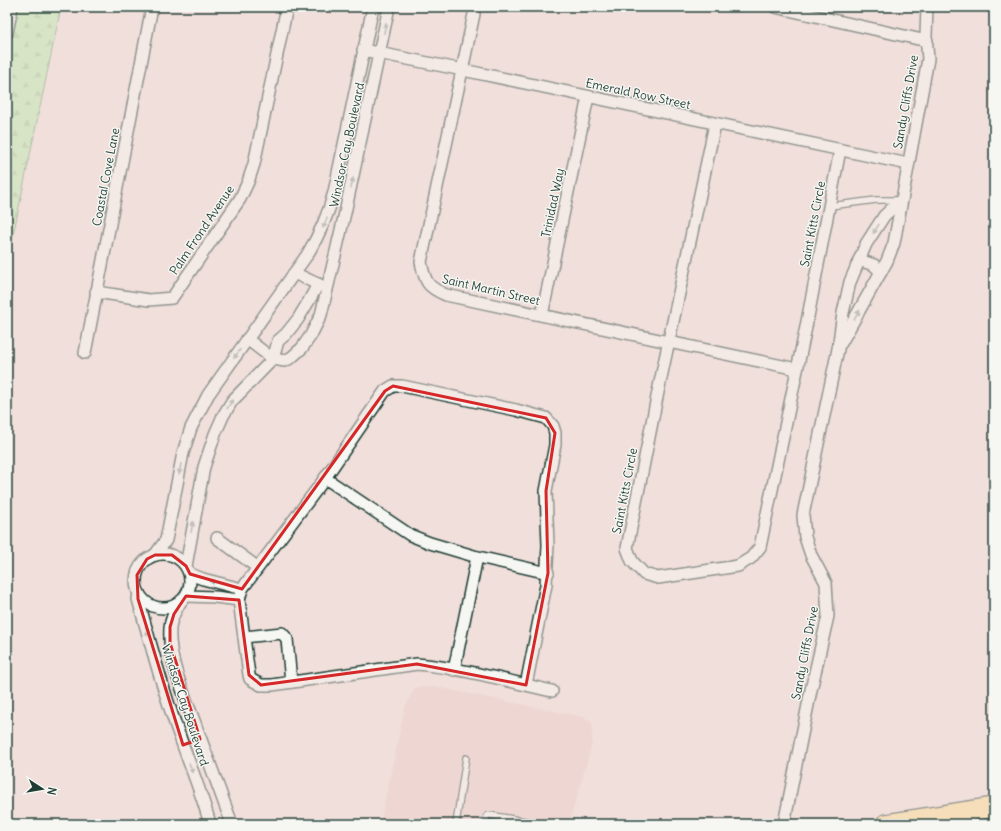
<svg xmlns="http://www.w3.org/2000/svg" width="1001" height="831" font-family="Delius,sans-serif">
  <style>
    .built { fill: #ecceca }
    .forest { fill: url(#forest-firs); stroke: #6c9470 }
    .lines { fill: none; stroke-linecap: round; stroke-linejoin: round }
    .service-casing { stroke: #1f3d34; stroke-width: 8 }
    .minor-casing { stroke: #1f3d34; stroke-width: 14 }
    .trunk-casing { stroke: #1f3d34; stroke-width: 22 }
    .service { stroke: #f6f6f2; stroke-width: 5.5 }
    .minor { stroke: #f6f6f2; stroke-width: 11 }
    .trunk { stroke: #fdde96; stroke-width: 19 }
    .oneway { fill: #8a9a93 }
    .marked { fill: none; stroke: #d62828; stroke-width: 3; stroke-linejoin: round }
    .labels { text-anchor: middle; stroke-width: 3; stroke-linejoin: round; paint-order: stroke }
    .street-label { font-size: 12px; fill: #1f3d34; stroke: #f6f6f2 }
  </style>
  <defs>
    <pattern id="forest-firs" width="22" height="20" patternUnits="userSpaceOnUse"><rect width="22" height="20" fill="#b8ecad"/><path d="M5 1l3.5 6h-7zM16 11l3.5 6h-7z" fill="#9ecb95"/></pattern>
  </defs>
  <rect width="100%" height="100%" fill="#f0dfdb"/>
  <filter id="ink" filterUnits="userSpaceOnUse"><feTurbulence type="fractalNoise" baseFrequency=".025" numOctaves="2"/><feDisplacementMap in="SourceGraphic" scale="8" xChannelSelector="R" yChannelSelector="G"/><feConvolveMatrix kernelMatrix="1 2 1 2 8 2 1 2 1" color-interpolation-filters="sRGB"/></filter>
  <g filter="url(#ink)">
    <polygon class="built" points="415,687 436,687 583,717 592,723 592,744 569,824 380,824 405,707"/>
    <polygon class="forest" points="7,7 61,7 7,264"/>
    <g class="lines">
      <defs>
        <g id="service">
          <polyline points="830,206 876,200 899,200"/>
          <polyline points="456,824 466,758"/>
          <polyline points="484,824 487,816 489,815 537,823 538,824"/>
        </g>
        <g id="minor">
          <polyline points="775,7 927,41"/>
          <path d="M474,14L421,262C425,282 427,287 446,295L797,369"/>
          <polyline points="7,33 12,7"/>
          <polyline points="363,50 463,70 908,164"/>
          <polyline points="715,124 658,392 627,548 632,561 644,574 658,578 738,566 751,558 760,547 806,327 840,150"/>
          <polyline points="859,260 874,265 881,272"/>
          <polyline points="294,273 324,287"/>
          <polyline points="96,292 149,300 172,298 240,199 248,182 254,164 287,7"/>
          <polyline points="542,315 588,97"/>
          <polyline points="247,339 273,359 285,361 292,357 302,348 311,335 321,315 345,213 389,7"/>
          <polyline points="841,343 887,261 894,243 928,59 926,36 927,7"/>
          <polyline points="85,353 152,7"/>
          <polyline points="325,478 410,535 430,543 474,556 548,573"/>
          <polyline points="217,538 257,567"/>
          <circle cx="163" cy="581" r="27"/>
          <path d="M155,555L166,540L183,453L191,428L208,395L307,255C320,234 328,216 334,192L373,7"/>
          <polyline points="186,566 204,467 215,434 223,416 232,401 273,359 278,341 286,334 298,319 310,299 318,284"/>
          <polyline points="190,574 203,579 242,589"/>
          <path d="M139,593L138,599C151,645 163,692 180,737C190,766 202,794 210,824"/>
          <polyline points="186,596 215,597 239,600"/>
          <path d="M181,601C176,610 170,619 170,629C168,658 183,691 193,718C206,753 219,789 232,824"/>
          <polyline points="244,637 282,633 287,639 291,682"/>
          <polyline points="454,670 477,557"/>
          <path d="M526,685L546,585L548,545L546,491L555,445V433L553,426L546,418L516,410L402,386H393L385,391L323,481L242,589L239,600L249,675L250,679L261,685H272L417,664C462,668 507,681 552,691"/>
          <polyline points="784,824 811,690 828,616 826,583 811,555 805,537 803,515 838,349 843,313 850,282 866,244 884,216 901,200"/>
        </g>
        <polyline id="trunk" points="886,824 994,807"/>
      </defs>
      <use href="#service" class="service-casing"/>
      <use href="#minor" class="minor-casing"/>
      <use href="#trunk" class="trunk-casing"/>
      <use href="#service" class="service"/>
      <use href="#minor" class="minor"/>
      <use href="#trunk" class="trunk"/>
    </g>
    <defs><path id="oneway-solid" d="M-6-.8H1V-3.2L6.5 0L1 3.2V.8H-6Z"/></defs>
    <g class="oneway">
      <use href="#oneway-solid" transform="translate(385 28) rotate(-79)"/>
      <use href="#oneway-solid" transform="translate(352 183) rotate(-78)"/>
      <use href="#oneway-solid" transform="translate(325 223) rotate(113)"/>
      <use href="#oneway-solid" transform="translate(876 229) rotate(122)"/>
      <use href="#oneway-solid" transform="translate(857 315) rotate(-60)"/>
      <use href="#oneway-solid" transform="translate(237 354) rotate(125)"/>
      <use href="#oneway-solid" transform="translate(230 404) rotate(-57)"/>
      <use href="#oneway-solid" transform="translate(180 469) rotate(101)"/>
      <use href="#oneway-solid" transform="translate(192 527) rotate(-80)"/>
      <use href="#oneway-solid" transform="translate(215 582) rotate(-166)"/>
      <use href="#oneway-solid" transform="translate(147 631) rotate(74)"/>
      <use href="#oneway-solid" transform="translate(191 768) rotate(69)"/>
    </g>
  </g>
  <path d="M0 0H1001V831H0ZM393,386L546,418L555,433L546,491L548,573L526,685L417,664L261,685L249,675L239,600L186,596L174,614L170,627V643L200,739L183,745L138,599L137,575L147,559L155,555H172L186,566L190,574L242,589L385,391Z" fill="#f0dfdb" fill-opacity=".55" fill-rule="evenodd"/>
  <path class="marked" d="M393,386L546,418L555,433L546,491L548,573L526,685L417,664L261,685L249,675L239,600L186,596L174,614L170,627V643L200,739L183,745L138,599L137,575L147,559L155,555H172L186,566L190,574L242,589L385,391Z"/>
  <g class="labels">
    <g class="street-label">
      <text transform="translate(638 94) rotate(12)" y="4">Emerald Row Street</text>
      <text transform="translate(906 102) rotate(-80)" y="4">Sandy Cliffs Drive</text>
      <text transform="translate(347 145) rotate(-78)" y="4">Windsor Cay Boulevard</text>
      <text transform="translate(106 177) rotate(-79)" y="4">Coastal Cove Lane</text>
      <text transform="translate(553 203) rotate(-78)" y="4">Trinidad Way</text>
      <text transform="translate(813 224) rotate(-79)" y="4">Saint Kitts Circle</text>
      <text transform="translate(202 230) rotate(-56)" y="4">Palm Frond Avenue</text>
      <text transform="translate(491 290) rotate(13)" y="4">Saint Martin Street</text>
      <text transform="translate(625 491) rotate(-79)" y="4">Saint Kitts Circle</text>
      <text transform="translate(805 653) rotate(-79)" y="4">Sandy Cliffs Drive</text>
      <text transform="translate(185 705) rotate(72)" y="4">Windsor Cay Boulevard</text>
    </g>
  </g>
  <rect width="1001" height="831" fill="none" stroke="#f6f6f2" stroke-width="24"/>
  <rect x="12" y="12" width="977" height="807" fill="none" stroke="#1f3d34" stroke-width="1.5" filter="url(#ink)"/>
  <g transform="translate(42 789) rotate(102)" stroke="#f6f6f2" stroke-width="3" paint-order="stroke">
  <path d="M0-3L7 15L0 10L-7 15Z" fill="#1f3d34"/>
  <text y="-6" font-size="11" font-weight="bold" text-anchor="middle" fill="#1f3d34">N</text>
  </g>
</svg>
